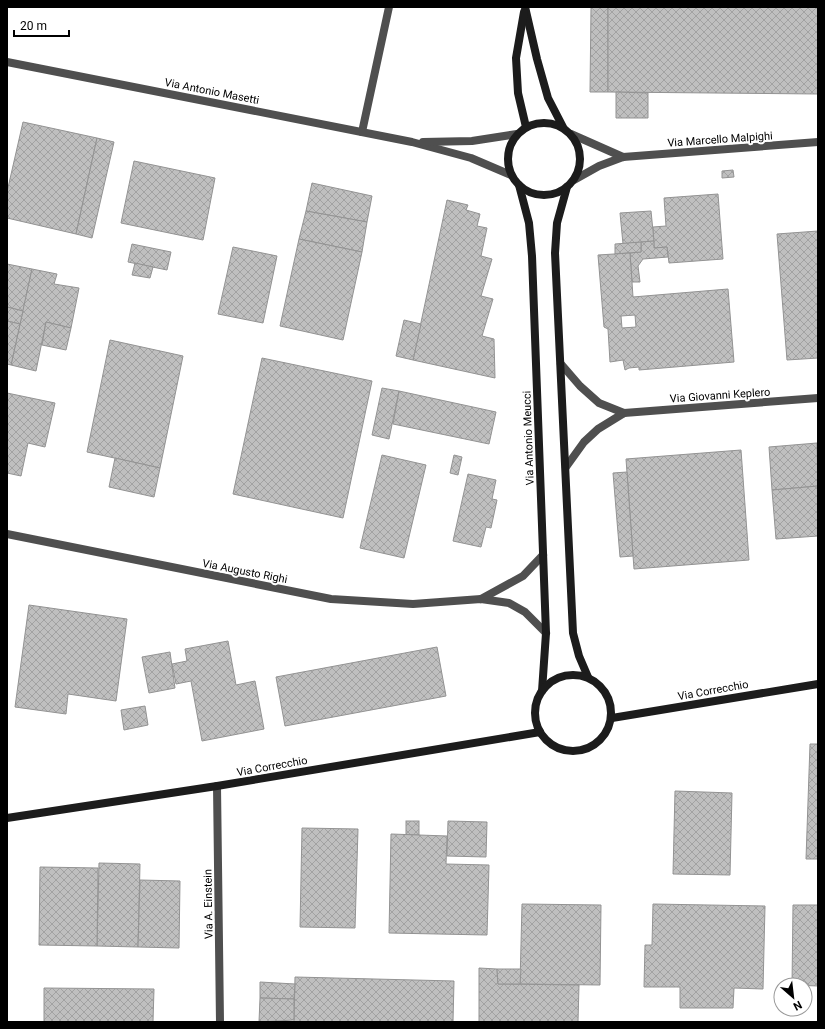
<svg xmlns="http://www.w3.org/2000/svg" width="825" height="1029" font-family="Roboto,sans-serif">
  <style>
    .building { fill: url(#building-cross-hatch); stroke: #939393; fill-rule: evenodd }
    .lines { fill: none; stroke-linecap: round; stroke-linejoin: round }
    .lane { stroke: #4f4f4f; stroke-width: 8 }
    .street { stroke: #4f4f4f; stroke-width: 8 }
    .secondary { stroke: #1c1c1c; stroke-width: 8 }
    .labels { text-anchor: middle; stroke-width: 4; stroke-linejoin: round; paint-order: stroke }
    .street-label { font-size: 11px; fill: #000; stroke: #fff }
  </style>
  <defs>
    <pattern id="building-cross-hatch" width="8" height="8" patternUnits="userSpaceOnUse"><rect width="8" height="8" fill="#bfbfbf"/><path d="M0 0l8 8M0 8l8-8" fill="none" stroke="#a2a2a2"/></pattern>
  </defs>
  <rect width="100%" height="100%" fill="#fff"/>
  <g class="building">
    <polygon points="591,7 608,7 608,92 590,92"/>
    <polygon points="608,7 818,7 818,94 608,92"/>
    <polygon points="616,92 648,93 648,118 616,118"/>
    <polygon points="23,122 97,138 76,234 7,218 7,192"/>
    <polygon points="97,138 114,142 92,238 76,234"/>
    <polygon points="134,161 215,178 203,240 121,223"/>
    <polygon points="733,170 734,177 722,178 722,171"/>
    <polygon points="312,183 372,196 367,222 306,211"/>
    <polygon points="718,194 723,259 669,263 667,247 654,248 653,227 666,226 664,198"/>
    <polygon points="447,200 468,205 466,210 480,214 477,226 487,228 481,256 492,259 481,296 493,299 482,336 494,339 495,378 413,360"/>
    <polygon points="306,211 367,222 362,252 299,239"/>
    <polygon points="651,211 654,241 623,244 620,213"/>
    <polygon points="818,231 818,358 787,360 777,234"/>
    <polygon points="299,239 362,252 343,340 280,326"/>
    <polygon points="654,241 654,248 667,247 668,257 643,259 638,266 640,282 632,282 630,253 641,252 641,242"/>
    <polygon points="641,242 641,252 615,254 615,244"/>
    <polygon points="132,244 171,252 167,270 128,262"/>
    <polygon points="233,247 277,256 263,323 218,314"/>
    <path d="M630,253L633,297L728,289L734,362L639,370V367L629,368L625,370L623,360L610,362L608,329L604,327L598,255ZM635,315L636,327L622,328L621,316Z"/>
    <polygon points="135,263 153,267 150,278 132,275"/>
    <polygon points="7,264 32,269 23,311 7,307"/>
    <polygon points="32,269 57,274 54,284 79,288 71,328 46,322 36,371 11,365"/>
    <polygon points="7,307 23,311 20,324 7,321"/>
    <polygon points="404,320 421,324 413,360 396,356"/>
    <polygon points="7,321 20,324 11,365 7,364"/>
    <polygon points="46,322 71,328 66,350 42,345"/>
    <polygon points="110,340 183,356 160,468 87,452"/>
    <polygon points="262,358 372,381 343,518 233,494"/>
    <polygon points="382,388 399,391 389,439 372,435"/>
    <polygon points="399,391 496,412 489,444 393,424"/>
    <polygon points="7,393 55,403 45,447 28,443 21,476 7,473"/>
    <polygon points="817,443 818,486 772,490 769,447"/>
    <polygon points="741,450 749,560 634,569 626,459"/>
    <polygon points="382,455 426,465 404,558 360,548"/>
    <polygon points="454,455 462,457 458,475 450,473"/>
    <polygon points="115,458 160,468 154,497 109,487"/>
    <polygon points="627,472 633,556 620,557 613,473"/>
    <polygon points="468,474 496,480 492,499 497,500 491,528 486,527 481,547 453,541"/>
    <polygon points="818,486 818,536 776,539 772,490"/>
    <polygon points="29,605 127,619 116,701 68,694 66,714 15,707"/>
    <polygon points="228,641 236,685 255,681 264,729 202,741 191,681 176,684 172,664 187,661 185,649"/>
    <polygon points="437,647 446,696 285,726 276,677"/>
    <polygon points="170,652 175,688 149,693 142,657"/>
    <polygon points="145,706 148,725 124,730 121,710"/>
    <polygon points="810,744 818,744 818,859 806,859"/>
    <polygon points="675,791 732,793 730,875 673,874"/>
    <rect x="406" y="821" width="13" height="14"/>
    <polygon points="448,821 487,822 486,857 447,856"/>
    <polygon points="302,828 358,829 355,928 300,927"/>
    <polygon points="391,834 447,836 446,864 489,865 487,935 389,933"/>
    <polygon points="99,863 140,864 138,947 97,946"/>
    <polygon points="40,867 98,868 97,946 39,945"/>
    <polygon points="140,880 180,881 179,948 138,947"/>
    <polygon points="522,904 601,905 600,985 520,984"/>
    <polygon points="653,904 765,906 763,989 734,988 733,1008 680,1008 680,987 644,987 645,945 652,945"/>
    <polygon points="793,905 818,905 818,986 792,985"/>
    <polygon points="479,968 497,969 498,984 579,985 578,1022 479,1022"/>
    <polygon points="497,969 521,969 520,984 498,984"/>
    <polygon points="295,977 454,981 453,1022 294,1022"/>
    <polygon points="260,982 295,984 294,999 260,998"/>
    <polygon points="44,988 154,989 153,1022 44,1022"/>
    <polygon points="260,998 294,999 294,1020 259,1022"/>
  </g>
  <g class="lines">
    <polyline class="lane" points="362,132 389,7"/>
    <g class="street">
      <polyline points="7,62 412,142 471,158 511,175"/>
      <polyline points="571,134 623,157"/>
      <polyline points="423,142 472,141 517,134"/>
      <polyline points="574,180 599,166 623,157 818,142"/>
      <polyline points="561,364 580,386 599,403 624,413"/>
      <polyline points="566,467 584,442 598,429 624,413 818,398"/>
      <polyline points="7,534 331,599 413,604 481,599 509,603 525,612 546,633"/>
      <polyline points="481,599 523,576 543,555"/>
      <polyline points="217,786 220,1022"/>
    </g>
    <g class="secondary">
      <polyline points="525,7 537,59 548,98 563,127"/>
      <polyline points="524,12 516,58 518,93 526,127"/>
      <circle cx="544" cy="159" r="36"/>
      <polyline points="519,185 529,223 532,256 546,633 542,691"/>
      <polyline points="567,187 557,223 555,253 573,633 579,656 588,677"/>
      <circle cx="573" cy="713" r="38"/>
      <polyline points="612,718 818,684"/>
      <polyline points="7,818 217,786 540,732"/>
    </g>
  </g>
  <g class="labels">
    <g class="street-label">
      <text transform="translate(212 91) rotate(11)" y="4">Via Antonio Masetti</text>
      <text transform="translate(720 139) rotate(-4)" y="4">Via Marcello Malpighi</text>
      <text transform="translate(720 395) rotate(-4)" y="4">Via Giovanni Keplero</text>
      <text transform="translate(528 438) rotate(-92)" y="4">Via Antonio Meucci</text>
      <text transform="translate(245 571) rotate(11)" y="4">Via Augusto Righi</text>
      <text transform="translate(713 690) rotate(-10)" y="4">Via Correcchio</text>
      <text transform="translate(272 766) rotate(-10)" y="4">Via Correcchio</text>
      <text transform="translate(208 904) rotate(-91)" y="4">Via A. Einstein</text>
    </g>
  </g>
  <rect width="825" height="1029" fill="none" stroke="#000000" stroke-width="16"/>
  <g transform="translate(793 997) rotate(152)"><circle r="19" fill="#ffffff" stroke="#999999"/>
  <path d="M0-3L7 15L0 10L-7 15Z" fill="#000000"/>
  <text y="-6" font-size="11" font-weight="bold" text-anchor="middle" fill="#000000">N</text>
  </g>
  <path d="M14 30v6h55v-6" fill="none" stroke="#000000" stroke-width="2"/>
  <text x="20" y="30" font-size="12" fill="#000000" stroke="#ffffff" stroke-width="3" paint-order="stroke">20 m</text>
</svg>
